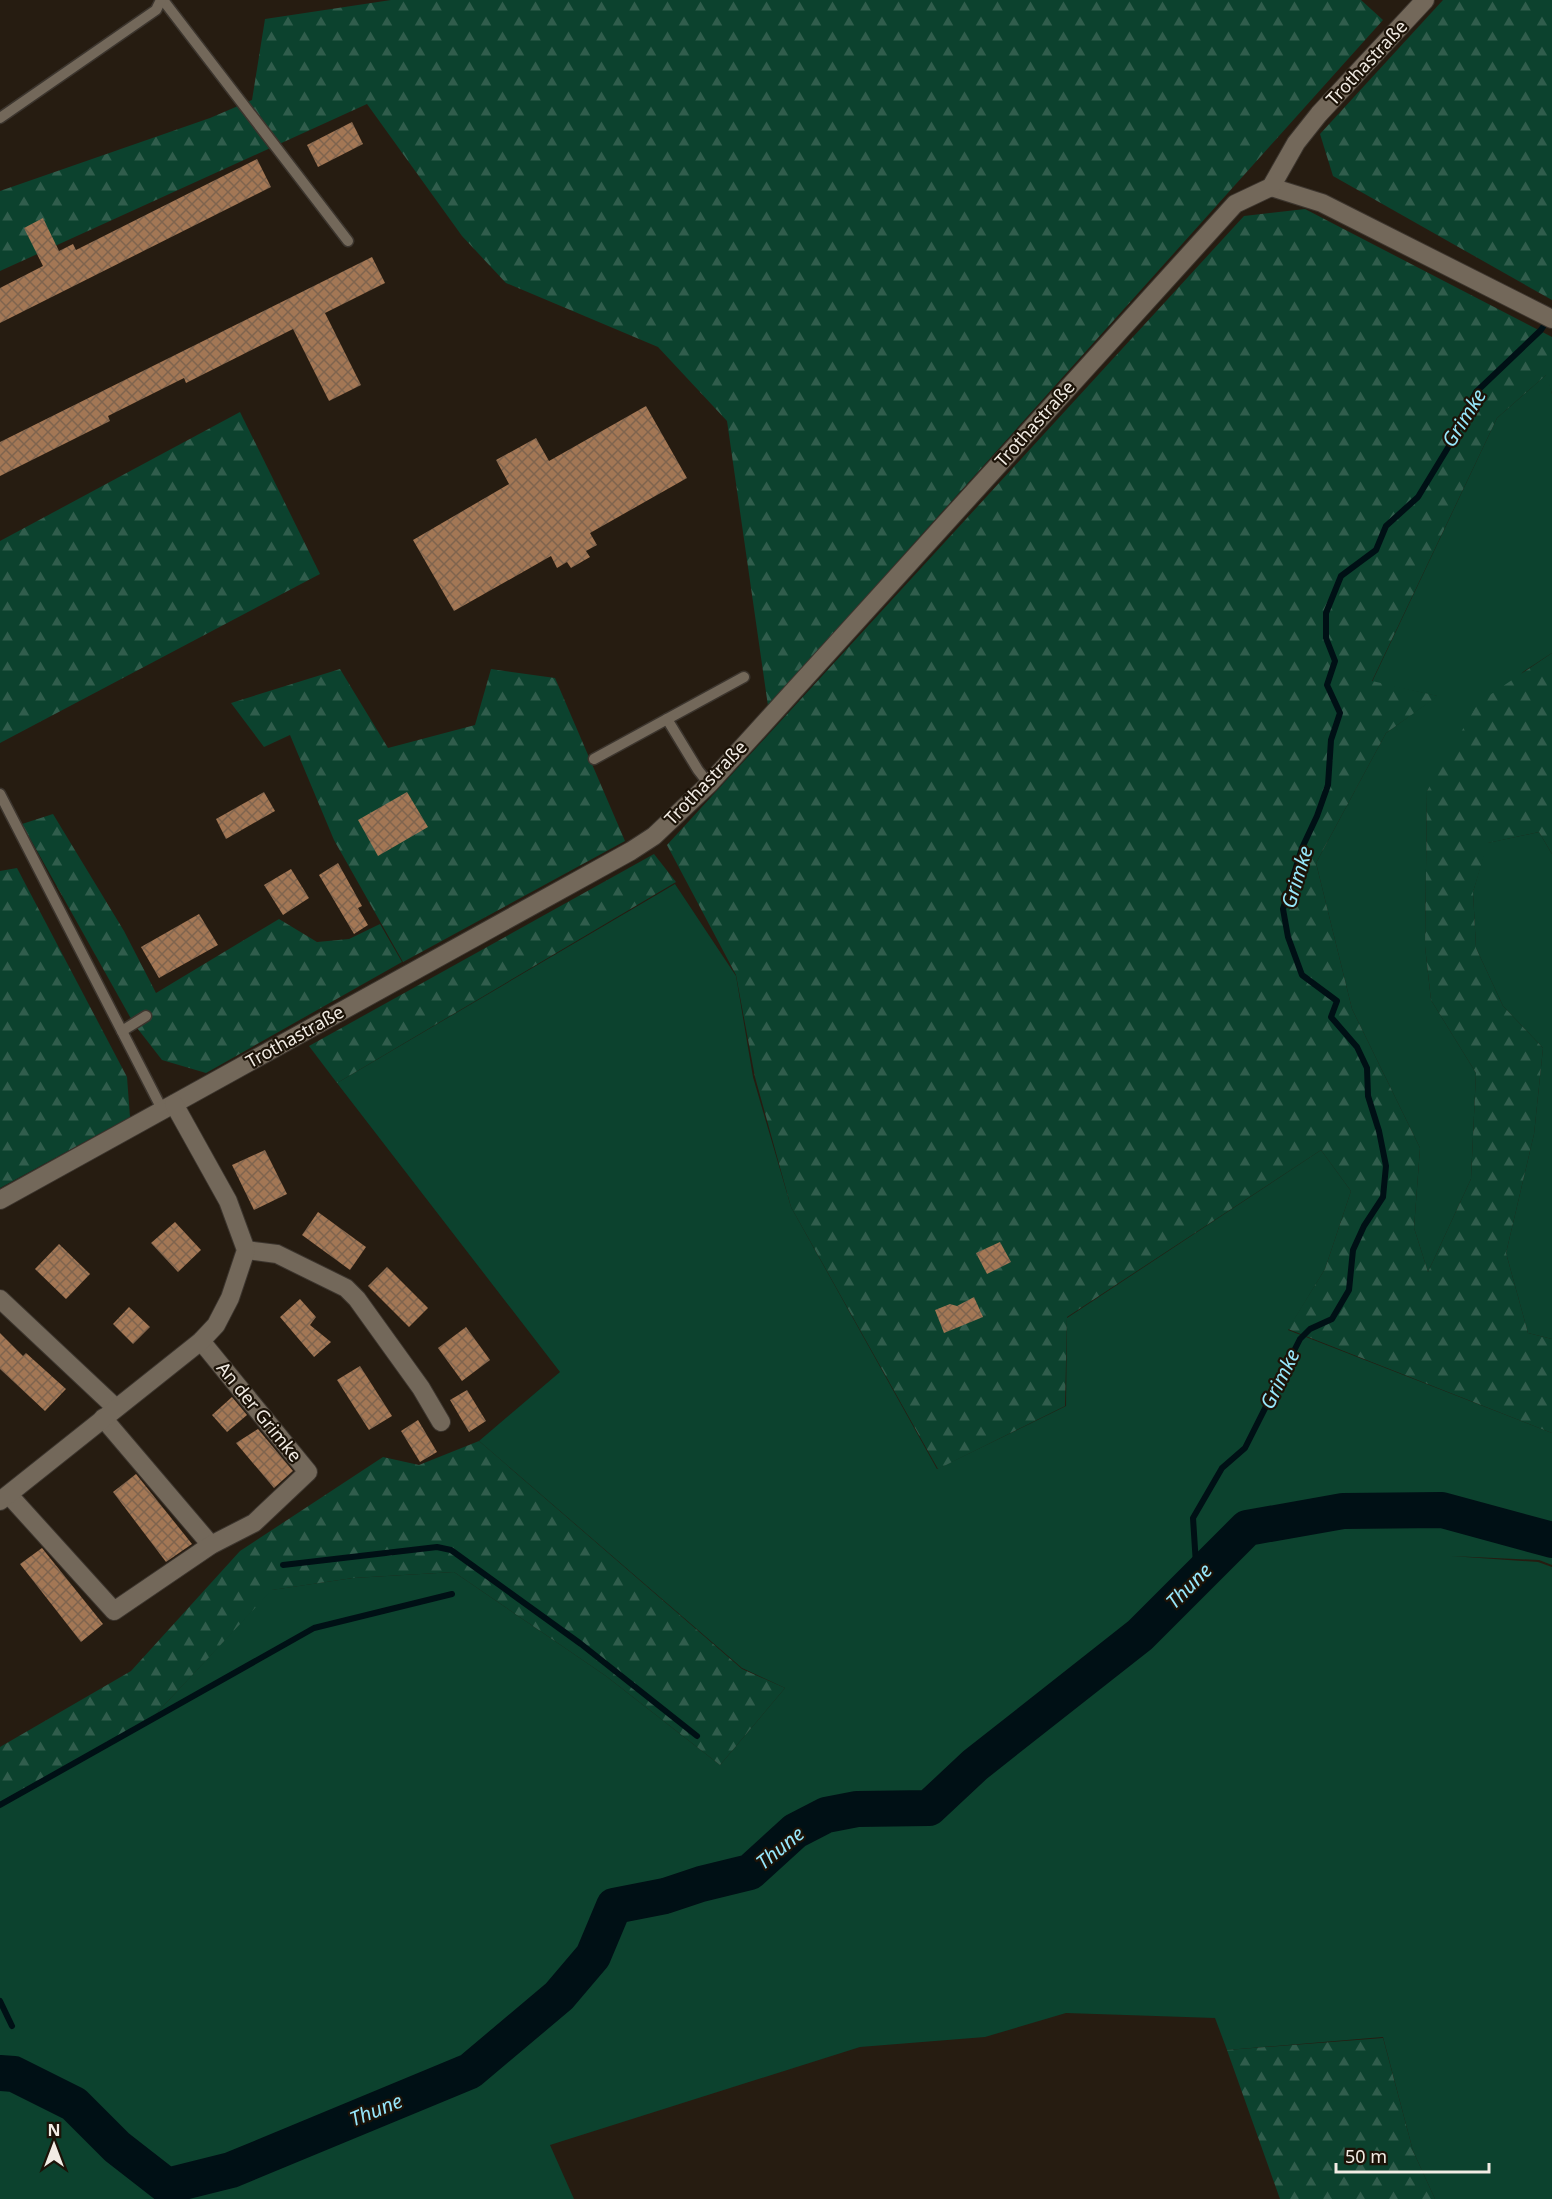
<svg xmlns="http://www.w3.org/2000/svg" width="1552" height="2199" font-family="'Noto Sans',sans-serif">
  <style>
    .grass { fill: #0c422e }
    .forest { fill: url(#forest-firs) }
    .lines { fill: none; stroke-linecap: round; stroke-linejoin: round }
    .stream { stroke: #001015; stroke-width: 6 }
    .river { stroke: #001015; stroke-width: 36 }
    .building { fill: url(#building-cross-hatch) }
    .lane-casing { stroke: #3c352e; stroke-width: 13 }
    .street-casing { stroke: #3c352e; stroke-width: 20 }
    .lane { stroke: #73685a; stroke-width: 10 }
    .street { stroke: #73685a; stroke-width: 18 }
    .labels { text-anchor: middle; stroke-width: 4.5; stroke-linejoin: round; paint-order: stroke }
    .street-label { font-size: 18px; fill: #f2ece4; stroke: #1c1308 }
    .water-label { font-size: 20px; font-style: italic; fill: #97e7fb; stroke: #1c1308 }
  </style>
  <defs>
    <pattern id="forest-firs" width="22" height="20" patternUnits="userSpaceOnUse" patternTransform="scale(1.5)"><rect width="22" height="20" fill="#0c422e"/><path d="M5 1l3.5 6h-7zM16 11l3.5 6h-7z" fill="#305d4c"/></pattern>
    <pattern id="building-cross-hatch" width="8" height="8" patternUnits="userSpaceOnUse" patternTransform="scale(1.5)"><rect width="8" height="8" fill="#a37755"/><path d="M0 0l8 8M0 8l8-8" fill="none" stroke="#7f644e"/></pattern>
  </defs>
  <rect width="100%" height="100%" fill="#261c11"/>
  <g class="grass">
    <polygon points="1547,374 1552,394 1552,653 1523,672 1427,791 1425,946 1431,1000 1476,1073 1471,1179 1428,1272 1414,1228 1420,1148 1352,1009 1316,863 1386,733 1437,696 1372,682 1497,418"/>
    <polygon points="1539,832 1552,854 1552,1339 1528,1333 1506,1253 1534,1134 1543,1048 1503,1006 1476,948 1473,892 1487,843"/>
    <polygon points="675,884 736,976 753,1077 791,1207 937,1469 1066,1406 1067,1318 1321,1150 1351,1191 1325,1269 1288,1330 1552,1433 1552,1565 1539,1560 1451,1556 1538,1562 1552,1567 1552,2199 1435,2199 1413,2151 1383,2037 1227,2050 1215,2018 1066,2013 985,2037 860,2047 550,2145 574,2199 0,2199 0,1802 153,1717 271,1590 353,1578 454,1572 606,1676 720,1765 785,1688 742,1668 479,1441 560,1372 337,1083"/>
  </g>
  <g class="forest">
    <polygon points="391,0 1361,0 1383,20 768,706 727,421 658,347 506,283 462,236 367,104 0,271 0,191 210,118 252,100 265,19"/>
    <polygon points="1443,0 1552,0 1552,300 1333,176 1320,134"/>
    <polygon points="1305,209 1552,337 1552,394 1546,375 1497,418 1372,681 1438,696 1386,733 1316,863 1352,1009 1420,1148 1414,1228 1428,1272 1471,1179 1476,1073 1431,1000 1425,946 1427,791 1478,703 1552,653 1552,854 1539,832 1488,843 1473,892 1476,948 1503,1006 1543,1048 1534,1134 1506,1253 1528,1333 1552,1339 1552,1433 1288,1329 1325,1269 1351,1191 1321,1150 1067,1317 1065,1406 938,1469 791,1207 755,1077 736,975 667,845 1244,216"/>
    <polygon points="240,412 320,574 0,743 0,541"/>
    <polygon points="340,669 388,748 475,725 491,669 555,678 625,841 403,962 334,840 290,735 264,747 231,703"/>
    <polygon points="53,814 124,931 156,993 279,919 317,942 349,939 380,924 402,962 206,1073 162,1060 134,1024 22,824"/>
    <polygon points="654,854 676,882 337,1083 309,1046"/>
    <polygon points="17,868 127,1077 130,1117 0,1188 0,871"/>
    <polygon points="479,1441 742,1669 785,1688 720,1765 606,1676 454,1572 353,1578 272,1590 153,1717 0,1802 0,1747 131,1671 240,1551 383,1457 419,1465"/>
    <polygon points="1383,2038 1413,2151 1435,2199 1280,2199 1227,2050"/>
  </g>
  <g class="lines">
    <g class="stream">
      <polyline points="283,1565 437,1547 451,1550 581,1644 697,1736"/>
      <polyline points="1197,1580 1193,1518 1222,1468 1245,1448 1300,1339 1310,1329 1332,1319 1349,1290 1353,1250 1364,1226 1383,1197 1386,1166 1379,1131 1368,1096 1367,1068 1357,1047 1331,1017 1337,1001 1302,975 1288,937 1283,909 1302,848 1317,816 1328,785 1331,740 1340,713 1327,685 1335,661 1326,638 1326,613 1341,576 1376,550 1386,526 1418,497 1449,446 1476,392 1541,330 1548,319"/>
      <polyline points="0,1805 314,1628 452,1594"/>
      <polyline points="0,2001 12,2026"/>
    </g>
    <polyline class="river" points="0,2073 14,2074 74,2104 117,2147 167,2186 231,2170 470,2071 559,1996 593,1956 614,1906 665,1896 701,1884 750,1872 795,1831 826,1815 857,1809 929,1808 975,1765 1140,1635 1247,1528 1343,1511 1442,1510 1552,1540"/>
  </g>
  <g class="building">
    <polygon points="352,122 363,144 318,167 307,145"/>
    <polygon points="257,159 271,187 0,323 0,288 43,266 24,228 43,218 59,251 73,244 76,250"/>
    <polygon points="372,257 385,283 325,313 361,385 329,401 293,329 186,383 184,378 108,416 110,421 0,476 0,442"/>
    <polygon points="646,406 687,478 590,533 597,545 586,551 590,557 571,568 567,562 557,568 551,556 454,611 413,540 509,484 496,460 536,438 549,461"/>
    <polygon points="264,792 275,811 226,839 216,819"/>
    <polygon points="407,792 428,827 378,856 358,820"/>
    <polygon points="338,863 362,906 358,908 368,925 354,934 319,875"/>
    <polygon points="291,869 309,898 283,915 264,885"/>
    <polygon points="199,914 218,945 159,978 141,947"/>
    <polygon points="265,1150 287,1194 254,1210 232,1165"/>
    <polygon points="318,1212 366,1247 350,1270 302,1235"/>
    <polygon points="175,1222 201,1250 178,1272 151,1243"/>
    <polygon points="1000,1242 1011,1262 987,1274 976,1253"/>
    <polygon points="59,1244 90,1274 66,1299 35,1269"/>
    <polygon points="387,1267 428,1308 409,1327 368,1286"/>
    <polygon points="974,1297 983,1317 944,1333 935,1310 950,1304 957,1306"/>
    <polygon points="300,1299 316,1317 310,1325 331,1342 314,1357 280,1317"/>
    <polygon points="129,1307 150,1327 133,1344 113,1324"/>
    <polygon points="466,1327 490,1360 462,1381 438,1348"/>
    <polygon points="0,1333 23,1356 26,1353 66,1389 45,1411 0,1369"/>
    <polygon points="360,1366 392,1416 369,1430 337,1380"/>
    <polygon points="467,1390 486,1421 469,1432 450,1400"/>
    <polygon points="232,1397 247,1415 227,1432 212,1415"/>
    <polygon points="418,1420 437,1452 420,1462 401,1431"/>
    <polygon points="258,1429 293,1471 274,1488 236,1443"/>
    <polygon points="136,1474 192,1544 166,1562 113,1492"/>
    <polygon points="42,1548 103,1624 81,1642 20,1564"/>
  </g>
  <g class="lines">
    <defs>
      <g id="lane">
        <polyline points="163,0 348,241"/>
        <polyline points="0,118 156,10 161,0"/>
        <polyline points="667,719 698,770 709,784"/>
        <polyline points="594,759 744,677"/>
        <polyline points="0,794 163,1111"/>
        <polyline points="122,1031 146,1016"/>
      </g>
      <g id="street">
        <polyline points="1271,187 1322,203 1552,319"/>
        <polyline points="0,1200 631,851 654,836 709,784 1235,204 1271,187 1296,143 1319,114 1425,0"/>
        <polyline points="246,1250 277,1254 346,1288 357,1299 421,1388 441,1422"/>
        <polyline points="0,1299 116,1408"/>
        <polyline points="103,1418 211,1545"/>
        <polyline points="9,1495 114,1611 211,1545 254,1523 308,1472 201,1341"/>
        <polyline points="0,1501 201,1341 216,1325 230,1298 246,1250 228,1201 174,1104"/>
      </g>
    </defs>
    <use href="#lane" class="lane-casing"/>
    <use href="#street" class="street-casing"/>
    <use href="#lane" class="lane"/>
    <use href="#street" class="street"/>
  </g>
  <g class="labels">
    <g class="street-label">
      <text transform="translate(1367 63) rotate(-47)" y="6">Trothastraße</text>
      <text transform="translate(1035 424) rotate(-48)" y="6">Trothastraße</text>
      <text transform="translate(706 783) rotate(-46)" y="6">Trothastraße</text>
      <text transform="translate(295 1037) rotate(-29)" y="6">Trothastraße</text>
      <text transform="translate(259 1412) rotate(51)" y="6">An der Grimke</text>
    </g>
    <g class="water-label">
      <text transform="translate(1464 418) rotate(-58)" y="7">Grimke</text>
      <text transform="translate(1297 877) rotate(-73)" y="7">Grimke</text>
      <text transform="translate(1280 1379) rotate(-64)" y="7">Grimke</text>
      <text transform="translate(1189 1586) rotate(-45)" y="7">Thune</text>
      <text transform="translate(780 1848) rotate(-39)" y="7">Thune</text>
      <text transform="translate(376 2110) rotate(-22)" y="7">Thune</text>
    </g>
  </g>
  <g transform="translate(54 2145)" stroke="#1c1308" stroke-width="4.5" paint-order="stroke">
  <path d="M0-4.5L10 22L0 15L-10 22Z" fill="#f2ece4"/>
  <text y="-9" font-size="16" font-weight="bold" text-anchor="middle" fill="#f2ece4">N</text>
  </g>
  <path d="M1336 2163v9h153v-9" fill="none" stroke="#f2ece4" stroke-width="3"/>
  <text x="1345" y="2163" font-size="18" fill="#f2ece4" stroke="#1c1308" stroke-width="4.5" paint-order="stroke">50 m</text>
</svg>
